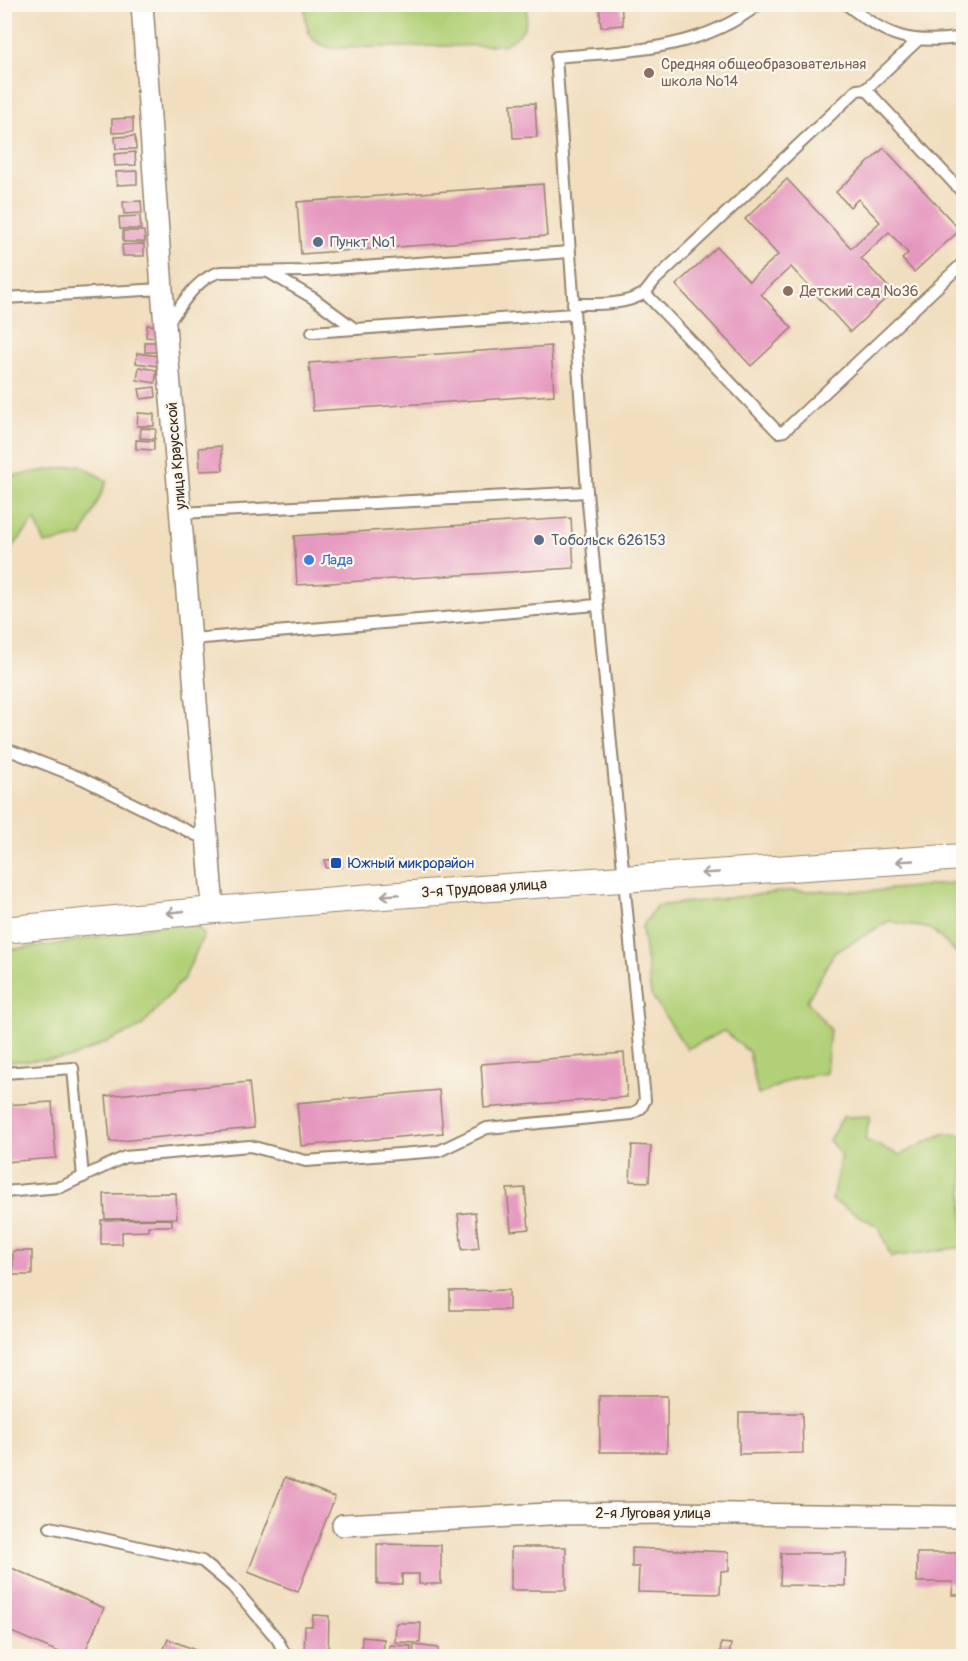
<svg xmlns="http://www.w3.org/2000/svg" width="968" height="1661" font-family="Pangolin,sans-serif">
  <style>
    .green { fill: #b1d077; stroke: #767d4a; stroke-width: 1.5 }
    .building { fill: #e597bf }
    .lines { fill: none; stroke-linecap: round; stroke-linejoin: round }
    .service-casing { stroke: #96846e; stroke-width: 14 }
    .minor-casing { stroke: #96846e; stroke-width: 24 }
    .tertiary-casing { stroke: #96846e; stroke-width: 28 }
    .service { stroke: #fff; stroke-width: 10 }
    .minor { stroke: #fff; stroke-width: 21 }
    .tertiary { stroke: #fff; stroke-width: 26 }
    .oneway { stroke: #a79f9a }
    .education-dot { fill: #8d6e63; stroke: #fbf7ec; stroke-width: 2 }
    .service-dot { fill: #5c6f8a; stroke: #fbf7ec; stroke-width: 2 }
    .shop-dot { fill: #3f7fe0; stroke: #fbf7ec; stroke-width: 2 }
    .transit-dot { fill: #1a4fb4; stroke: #fbf7ec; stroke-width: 2 }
    .labels { text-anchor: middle; stroke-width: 4.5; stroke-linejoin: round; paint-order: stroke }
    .education-label { font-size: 15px; fill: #785e54; stroke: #fbf7ec; text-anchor: start }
    .service-label { font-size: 15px; fill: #4e5e75; stroke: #fbf7ec; text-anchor: start }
    .street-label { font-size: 15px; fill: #3b2a1e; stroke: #fbf7ec }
    .shop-label { font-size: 15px; fill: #366cbe; stroke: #fbf7ec; text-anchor: start }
    .transit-label { font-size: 15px; fill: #164399; stroke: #fbf7ec; text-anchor: start }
  </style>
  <rect width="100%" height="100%" fill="#fbf7ec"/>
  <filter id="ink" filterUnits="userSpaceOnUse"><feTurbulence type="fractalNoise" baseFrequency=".0167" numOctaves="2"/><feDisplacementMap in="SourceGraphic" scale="12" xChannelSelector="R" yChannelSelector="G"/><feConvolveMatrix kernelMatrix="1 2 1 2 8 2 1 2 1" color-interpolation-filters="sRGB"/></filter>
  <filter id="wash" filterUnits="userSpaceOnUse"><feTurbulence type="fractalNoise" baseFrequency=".008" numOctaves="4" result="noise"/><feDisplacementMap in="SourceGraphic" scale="24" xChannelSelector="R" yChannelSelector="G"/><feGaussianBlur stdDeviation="1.35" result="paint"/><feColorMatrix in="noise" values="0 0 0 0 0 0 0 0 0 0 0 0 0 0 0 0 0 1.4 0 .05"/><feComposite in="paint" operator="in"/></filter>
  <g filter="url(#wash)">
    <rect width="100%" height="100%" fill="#f1debf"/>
    <g class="green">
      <path d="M305,5H527C528,25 523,37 503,45L332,48C307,44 305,27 305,5Z"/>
      <polygon points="80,465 107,481 82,536 45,544 35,520 5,556 5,477"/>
      <polygon points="963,882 963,959 931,929 889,921 834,953 807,1001 830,1029 826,1073 795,1078 758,1095 749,1052 724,1031 687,1049 651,995 642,927 656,906 789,891 874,891"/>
      <polygon points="190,920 204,934 185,977 141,1027 71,1058 5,1062 5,950 52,945"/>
      <polygon points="870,1116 865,1140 900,1155 943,1134 963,1135 963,1247 891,1257 879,1227 832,1200 841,1155 829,1140 843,1117"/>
    </g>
    <g id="blocks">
      <g class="building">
        <polygon points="599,4 621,4 623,25 601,27"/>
        <polygon points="535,103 537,137 513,138 511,104"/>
        <polygon points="133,118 133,132 112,133 112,119"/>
        <polygon points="135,136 136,149 116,149 115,137"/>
        <polygon points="884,148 960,230 914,272 902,259 908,253 889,232 861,258 893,292 850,332 791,267 761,294 792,328 751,366 676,285 717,247 749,281 778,255 745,219 787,179 851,248 880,222 858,199 850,207 836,192"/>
        <polygon points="135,152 136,165 115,166 114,154"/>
        <polygon points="137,171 137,184 117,185 116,172"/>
        <polygon points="543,184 547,236 301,254 297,202"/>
        <polygon points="141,201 142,213 124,214 123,202"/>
        <polygon points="140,216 141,229 120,229 119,217"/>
        <polygon points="123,231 144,231 145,242 123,242"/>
        <polygon points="144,244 144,256 123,256 122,245"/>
        <polygon points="147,325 160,326 159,338 146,337"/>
        <rect x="145" y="342" width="14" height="10"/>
        <polygon points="551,346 554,395 313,411 309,363"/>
        <polygon points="137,353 159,356 157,366 136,363"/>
        <polygon points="139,367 157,370 155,383 137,380"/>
        <polygon points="155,387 156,397 141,399 139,389"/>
        <polygon points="138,413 154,414 154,426 137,426"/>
        <polygon points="141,428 156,429 155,439 140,438"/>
        <polygon points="136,440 154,441 154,450 136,449"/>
        <polygon points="221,446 223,470 200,471 199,448"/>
        <polygon points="571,518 574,568 297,585 294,536"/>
        <polygon points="342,859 342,867 326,868 325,860"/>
        <polygon points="624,1053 627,1097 484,1108 481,1064"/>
        <polygon points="249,1082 254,1128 110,1142 106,1096"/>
        <polygon points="439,1090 443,1133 301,1146 297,1103"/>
        <polygon points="52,1102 56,1158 4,1162 4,1105"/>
        <polygon points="632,1145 651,1146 649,1182 630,1181"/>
        <polygon points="525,1188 529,1229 511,1231 507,1189"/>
        <polygon points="176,1193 177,1218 105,1219 104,1194"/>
        <polygon points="475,1212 479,1248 462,1250 458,1214"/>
        <polygon points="172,1219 172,1226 148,1226 148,1231 122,1232 122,1244 101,1244 101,1220"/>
        <rect x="13" y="1251" width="19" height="24"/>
        <polygon points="509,1290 509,1310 450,1310 450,1291"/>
        <polygon points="599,1396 667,1396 667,1452 600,1452"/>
        <polygon points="739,1413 802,1413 803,1453 739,1454"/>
        <polygon points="285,1477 335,1497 298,1592 248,1572"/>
        <polygon points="377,1544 441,1545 441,1584 419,1584 419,1574 402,1574 402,1584 377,1584"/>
        <rect x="511" y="1547" width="55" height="43"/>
        <polygon points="632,1548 729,1552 729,1571 721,1571 720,1594 638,1592 639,1567 632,1567"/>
        <polygon points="781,1553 846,1553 845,1586 780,1585"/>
        <polygon points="917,1553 964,1553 964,1595 952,1595 953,1582 917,1582"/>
        <polygon points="7,1566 104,1608 83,1656 68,1656 4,1629 4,1572"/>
        <polygon points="313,1615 329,1616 328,1656 304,1656 305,1626 312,1626"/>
        <polygon points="396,1623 421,1623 420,1643 395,1642"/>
        <polygon points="362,1637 384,1639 383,1656 361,1655"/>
        <polygon points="168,1639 210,1656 161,1656"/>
        <polygon points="721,1643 731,1644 729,1656 720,1656"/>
        <polygon points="390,1645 411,1646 410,1656 389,1656"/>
        <polygon points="414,1645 438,1648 438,1656 413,1656"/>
        <polygon points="655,1653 683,1655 683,1656 655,1656"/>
      </g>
    </g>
  </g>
  <g filter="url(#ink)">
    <use href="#blocks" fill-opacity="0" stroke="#96846e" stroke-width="1.5"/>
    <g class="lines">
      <defs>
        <g id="service">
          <path d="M846,4C888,38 911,45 964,37"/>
          <polyline points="917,41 866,89 857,90 655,280 645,293 778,432 784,431 964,262"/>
          <polyline points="866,89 964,194"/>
          <polyline points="268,272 313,298 355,329"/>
          <polyline points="4,298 162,289"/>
          <path d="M573,304C598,304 623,306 645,293"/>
          <path d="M167,324C182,305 196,278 220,272L306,271L569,252"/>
          <polyline points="312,332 573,314"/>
          <polyline points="181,513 587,492"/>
          <polyline points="192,639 597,605"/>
          <polyline points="4,748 83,779 208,841"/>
          <polyline points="4,1073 73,1068 83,1177"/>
          <path d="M4,1192L61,1187L125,1157L250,1146L306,1161L439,1151L487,1128L632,1114L641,1108L645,1100L587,492L556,57C627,51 700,51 759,4"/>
          <polyline points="50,1527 202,1561 232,1586 277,1639 286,1656"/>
        </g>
        <g id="minor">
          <polyline points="142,4 162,289 213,908"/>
          <polyline points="343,1525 548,1514 669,1513 964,1517"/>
        </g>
        <path id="tertiary" d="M4,930C323,897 643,877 964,857"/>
      </defs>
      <use href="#service" class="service-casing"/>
      <use href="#minor" class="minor-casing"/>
      <use href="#tertiary" class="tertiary-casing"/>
      <use href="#service" class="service"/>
      <use href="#minor" class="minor"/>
      <use href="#tertiary" class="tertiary"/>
    </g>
    <defs><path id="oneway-shaft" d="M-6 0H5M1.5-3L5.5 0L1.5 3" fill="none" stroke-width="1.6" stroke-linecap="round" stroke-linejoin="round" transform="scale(1.5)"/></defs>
    <g class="oneway">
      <use href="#oneway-shaft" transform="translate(905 861) rotate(177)"/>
      <use href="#oneway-shaft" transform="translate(710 873) rotate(177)"/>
      <use href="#oneway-shaft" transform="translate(390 895) rotate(176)"/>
      <use href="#oneway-shaft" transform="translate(175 912) rotate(174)"/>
    </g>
  </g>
  <g class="education-dot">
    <circle cx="649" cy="73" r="6"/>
    <circle cx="788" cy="291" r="6"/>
  </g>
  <g class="service-dot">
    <circle cx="318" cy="242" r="6"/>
    <circle cx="539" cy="540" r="6"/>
  </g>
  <circle class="shop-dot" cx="309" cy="560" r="6"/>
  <rect class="transit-dot" x="330" y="857" width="12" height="12" rx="3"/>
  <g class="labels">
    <g class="education-label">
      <text x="661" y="69">Средняя общеобразовательная<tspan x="661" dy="17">школа №14</tspan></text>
      <text x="800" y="296">Детский сад №36</text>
    </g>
    <g class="service-label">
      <text x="330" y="247">Пункт №1</text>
      <text x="551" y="545">Тобольск 626153</text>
    </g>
    <g class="street-label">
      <text transform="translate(176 456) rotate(-95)" y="5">улица Краусской</text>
      <text transform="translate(484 888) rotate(-4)" y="5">3-я Трудовая улица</text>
      <text x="653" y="1518">2-я Луговая улица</text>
    </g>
    <g class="shop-label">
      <text x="321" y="565">Лада</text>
    </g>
    <g class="transit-label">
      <text x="348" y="868">Южный микрорайон</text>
    </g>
  </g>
  <rect width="968" height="1661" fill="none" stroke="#fbf7ec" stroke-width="24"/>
</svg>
